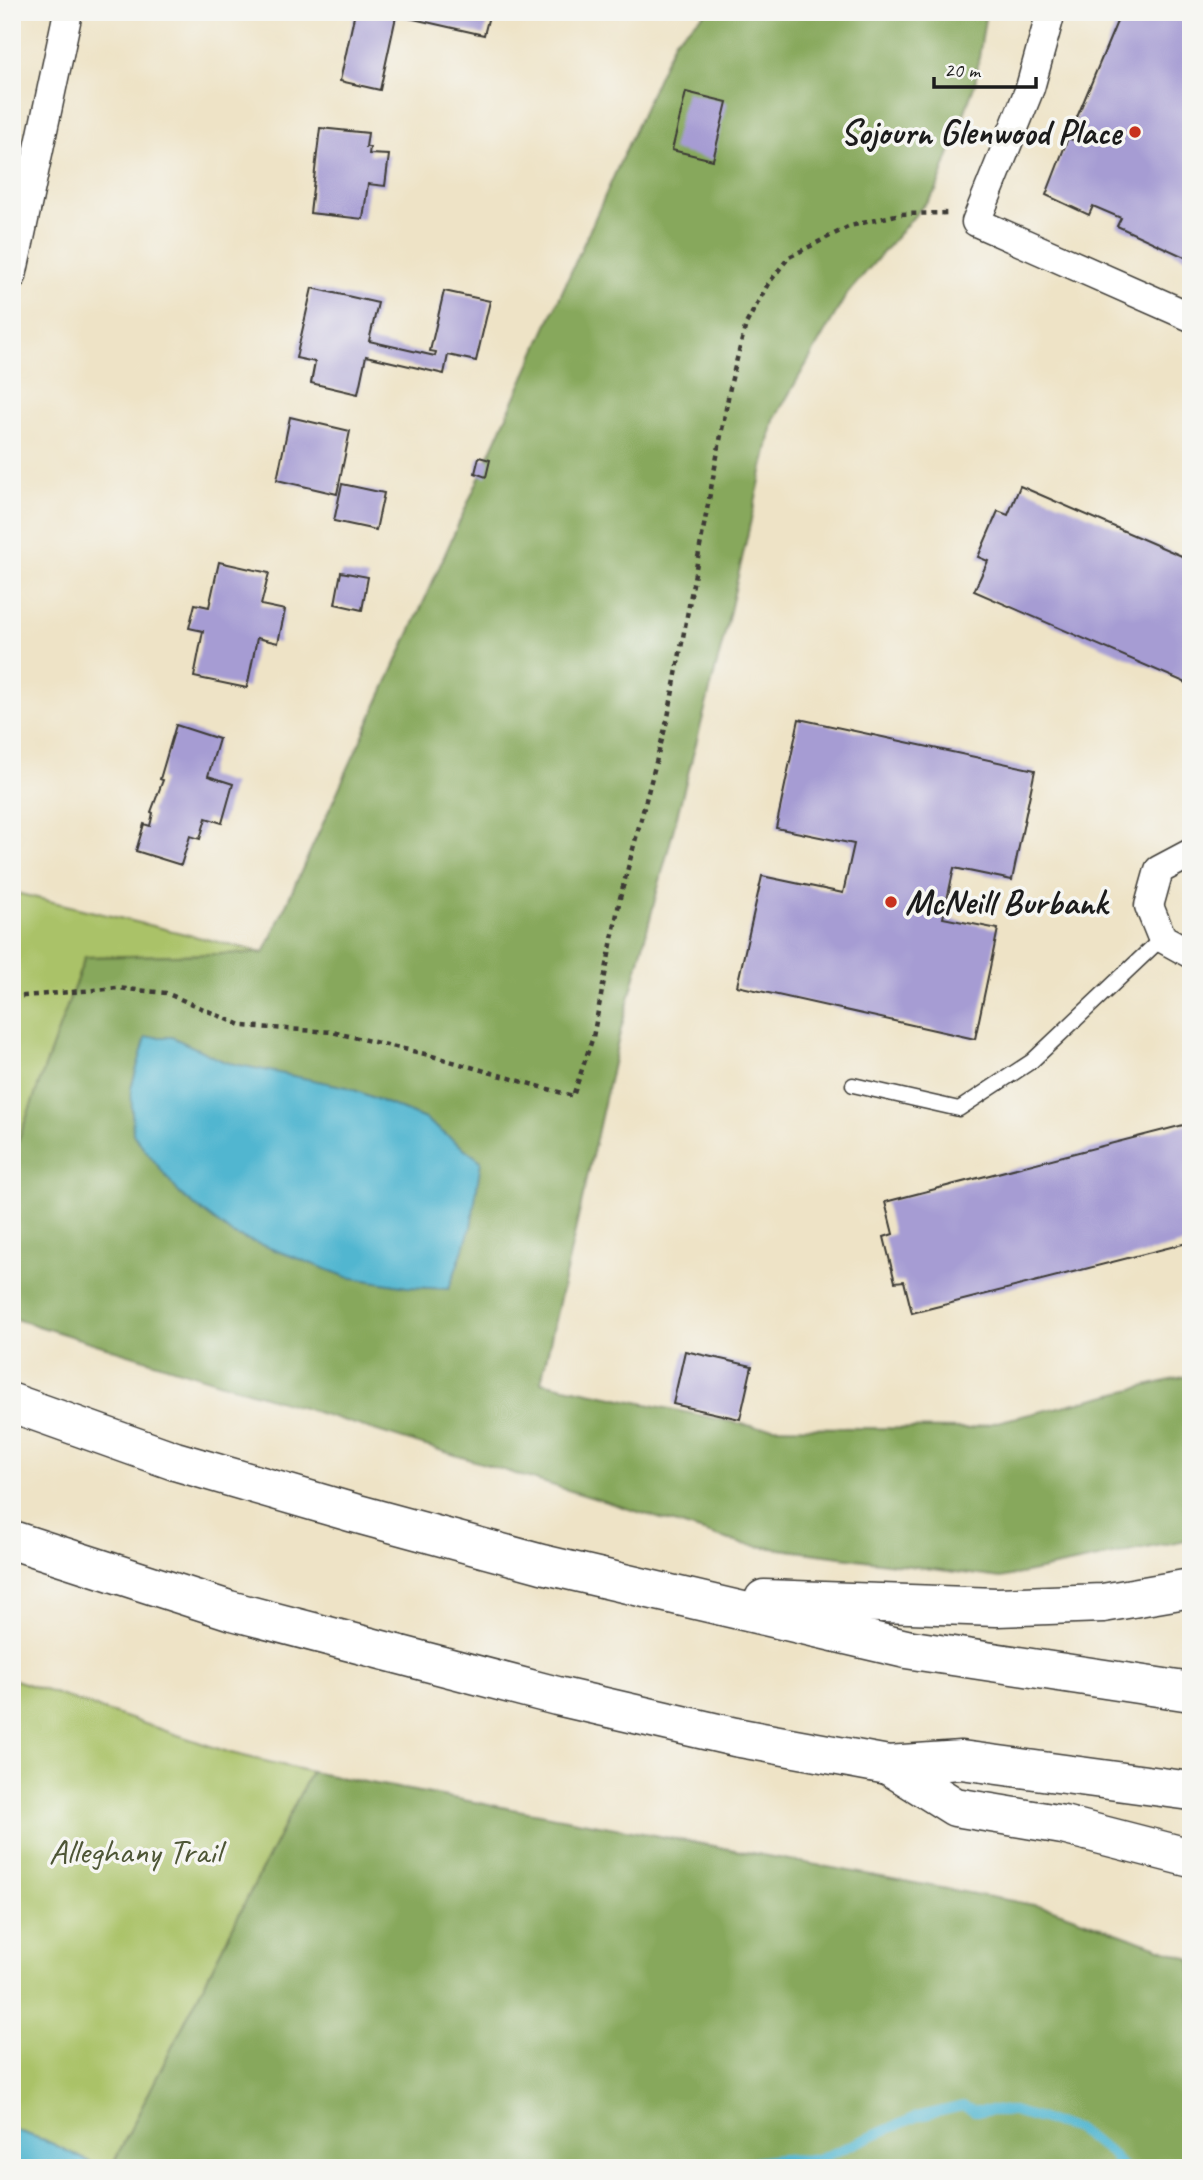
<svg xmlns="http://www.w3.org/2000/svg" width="1203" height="2180" font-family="Caveat,sans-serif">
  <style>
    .green { fill: #aac267; stroke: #636f42; stroke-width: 2 }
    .forest { fill: #87a85c; stroke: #52623c; stroke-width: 2 }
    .water { fill: #51b6d0; stroke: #366976; stroke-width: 2 }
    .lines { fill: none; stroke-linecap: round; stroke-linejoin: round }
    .stream { stroke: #51b6d0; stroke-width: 10 }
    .building { fill: #a69cd3 }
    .lane-casing { stroke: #3c3a36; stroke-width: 17 }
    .street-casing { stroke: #3c3a36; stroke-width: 31 }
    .highway-casing { stroke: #3c3a36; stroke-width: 41 }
    .path { stroke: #3c3a36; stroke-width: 4.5; stroke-dasharray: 5 5; stroke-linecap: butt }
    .lane { stroke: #fff; stroke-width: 14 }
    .street { stroke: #fff; stroke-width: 28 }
    .highway { stroke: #fff; stroke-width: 38 }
    .poi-dot { fill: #c8321e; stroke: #f6f6f2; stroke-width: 2.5 }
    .labels { text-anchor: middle; stroke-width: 7; stroke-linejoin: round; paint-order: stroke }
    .poi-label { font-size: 35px; font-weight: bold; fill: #1c1c1c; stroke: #f6f6f2; text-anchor: end }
    .park-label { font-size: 35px; fill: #4e5636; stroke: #f6f6f2 }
  </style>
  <rect width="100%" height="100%" fill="#f6f6f2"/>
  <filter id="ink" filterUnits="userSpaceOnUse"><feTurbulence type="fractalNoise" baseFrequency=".0143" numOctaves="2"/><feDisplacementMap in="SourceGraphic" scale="14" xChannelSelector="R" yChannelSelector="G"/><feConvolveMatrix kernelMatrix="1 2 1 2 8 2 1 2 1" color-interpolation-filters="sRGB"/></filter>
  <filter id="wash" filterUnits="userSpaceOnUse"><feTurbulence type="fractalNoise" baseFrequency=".00686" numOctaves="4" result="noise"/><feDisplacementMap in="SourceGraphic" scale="28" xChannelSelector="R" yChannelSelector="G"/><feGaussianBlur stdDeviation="1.57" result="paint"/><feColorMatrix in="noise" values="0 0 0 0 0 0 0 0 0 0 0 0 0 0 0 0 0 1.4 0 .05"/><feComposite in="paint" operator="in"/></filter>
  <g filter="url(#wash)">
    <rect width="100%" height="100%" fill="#eee3c6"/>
    <g class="green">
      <polygon points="12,892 264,953 85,957 12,1158"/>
      <polygon points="12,1679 231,1753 311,1772 111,2168 12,2168"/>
    </g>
    <g class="forest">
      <polygon points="707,12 986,12 975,84 936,191 847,294 774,420 724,637 619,1037 541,1382 756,1427 968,1429 1191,1375 1191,1539 1001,1578 742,1544 12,1318 12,1158 85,957 264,953 425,599 675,39"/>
      <polygon points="311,1772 1050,1908 1191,1959 1191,2168 111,2168"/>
    </g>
    <g class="water">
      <polygon points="146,1037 172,1037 225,1062 347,1087 425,1119 481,1161 471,1227 449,1289 407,1287 347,1277 232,1234 180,1194 133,1134 131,1088"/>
      <polygon points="12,2129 47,2141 102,2168 12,2168"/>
    </g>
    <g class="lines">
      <polyline class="stream" points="710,2168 780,2159 817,2160 916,2117 963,2106 974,2111 1013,2111 1076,2129 1112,2154 1123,2168"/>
    </g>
    <g id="blocks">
      <g class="building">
        <polygon points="355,12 397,12 380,90 340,81"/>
        <polygon points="401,12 490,12 484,35 400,16"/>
        <polygon points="1121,12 1191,12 1191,260 1117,226 1121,218 1093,206 1089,215 1046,195 1068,138 1075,141 1082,125 1075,122"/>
        <polygon points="686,92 727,102 713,160 672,150"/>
        <polygon points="320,128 368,133 366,147 370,147 369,154 389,155 385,186 368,184 363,219 310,213"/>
        <polygon points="312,288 378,303 369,341 435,356 436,352 430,351 444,291 490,301 476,361 448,355 444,374 366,356 358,394 311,383 315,362 296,358"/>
        <polygon points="290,417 350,431 337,494 277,480"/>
        <polygon points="479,457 490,460 486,477 475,473"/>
        <polygon points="342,484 384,493 376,530 334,521"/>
        <polygon points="1020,486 1191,560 1191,685 974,591 988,561 978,557 998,511 1008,515"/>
        <polygon points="219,562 269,573 261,605 285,610 278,643 257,638 247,688 194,677 203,631 189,628 195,604 209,607"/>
        <polygon points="341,572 368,577 362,610 335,604"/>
        <polygon points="799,719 1035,770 1012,880 954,868 943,918 998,929 975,1039 737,986 762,876 843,893 854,844 776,828"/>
        <polygon points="176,725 219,739 208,776 233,784 222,823 206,818 200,839 190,836 181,865 136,851 144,824 150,826 153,813 151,812 163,780 160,779"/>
        <polygon points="1191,1123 1191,1242 912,1313 904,1281 895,1282 884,1237 893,1234 885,1202"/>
        <polygon points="685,1351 752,1366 740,1419 673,1404"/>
      </g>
    </g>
  </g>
  <g filter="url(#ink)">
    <use href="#blocks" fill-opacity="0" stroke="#3c3a36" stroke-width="2"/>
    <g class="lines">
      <defs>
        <polyline id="lane" points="853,1085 959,1109 1032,1061 1162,938"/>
        <g id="street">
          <polyline points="1051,12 1030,88 976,222 1191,317"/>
          <polyline points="12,276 68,12"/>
          <polyline points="1191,853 1159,870 1149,906 1162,938 1191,954"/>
        </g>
        <g id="highway">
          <polyline points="12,1403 175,1461 354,1513 542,1564 906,1649 1191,1692"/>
          <polyline points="12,1540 229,1610 557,1696 735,1737 888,1765 961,1760 1191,1791"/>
          <polyline points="764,1599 997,1607 1103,1603 1191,1588"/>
          <polyline points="888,1765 955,1807 1063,1825 1191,1858"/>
        </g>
      </defs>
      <use href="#lane" class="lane-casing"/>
      <use href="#street" class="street-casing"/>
      <use href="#highway" class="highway-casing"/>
      <polyline class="path" points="12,997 118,988 166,993 243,1026 332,1032 425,1054 573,1096 593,1037 620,898 668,717 731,382 746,324 768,284 789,257 850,226 900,214 948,213"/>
      <use href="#lane" class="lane"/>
      <use href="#street" class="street"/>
      <use href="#highway" class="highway"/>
    </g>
  </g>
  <g class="poi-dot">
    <circle cx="1135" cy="132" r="7"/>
    <circle cx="891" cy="902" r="7"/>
  </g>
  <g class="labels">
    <g class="poi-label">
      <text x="1121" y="144">Sojourn Glenwood Place</text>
      <text x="905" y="914" text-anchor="start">McNeill Burbank</text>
    </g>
    <g class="park-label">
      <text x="135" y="1863">Alleghany Trail</text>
    </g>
  </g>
  <rect width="1203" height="2180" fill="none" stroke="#f6f6f2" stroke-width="42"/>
  <path d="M934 77v10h102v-10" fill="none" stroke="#1c1c1c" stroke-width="3.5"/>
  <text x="944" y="77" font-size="21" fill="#1c1c1c" stroke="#f6f6f2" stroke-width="5" paint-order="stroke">20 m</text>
</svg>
